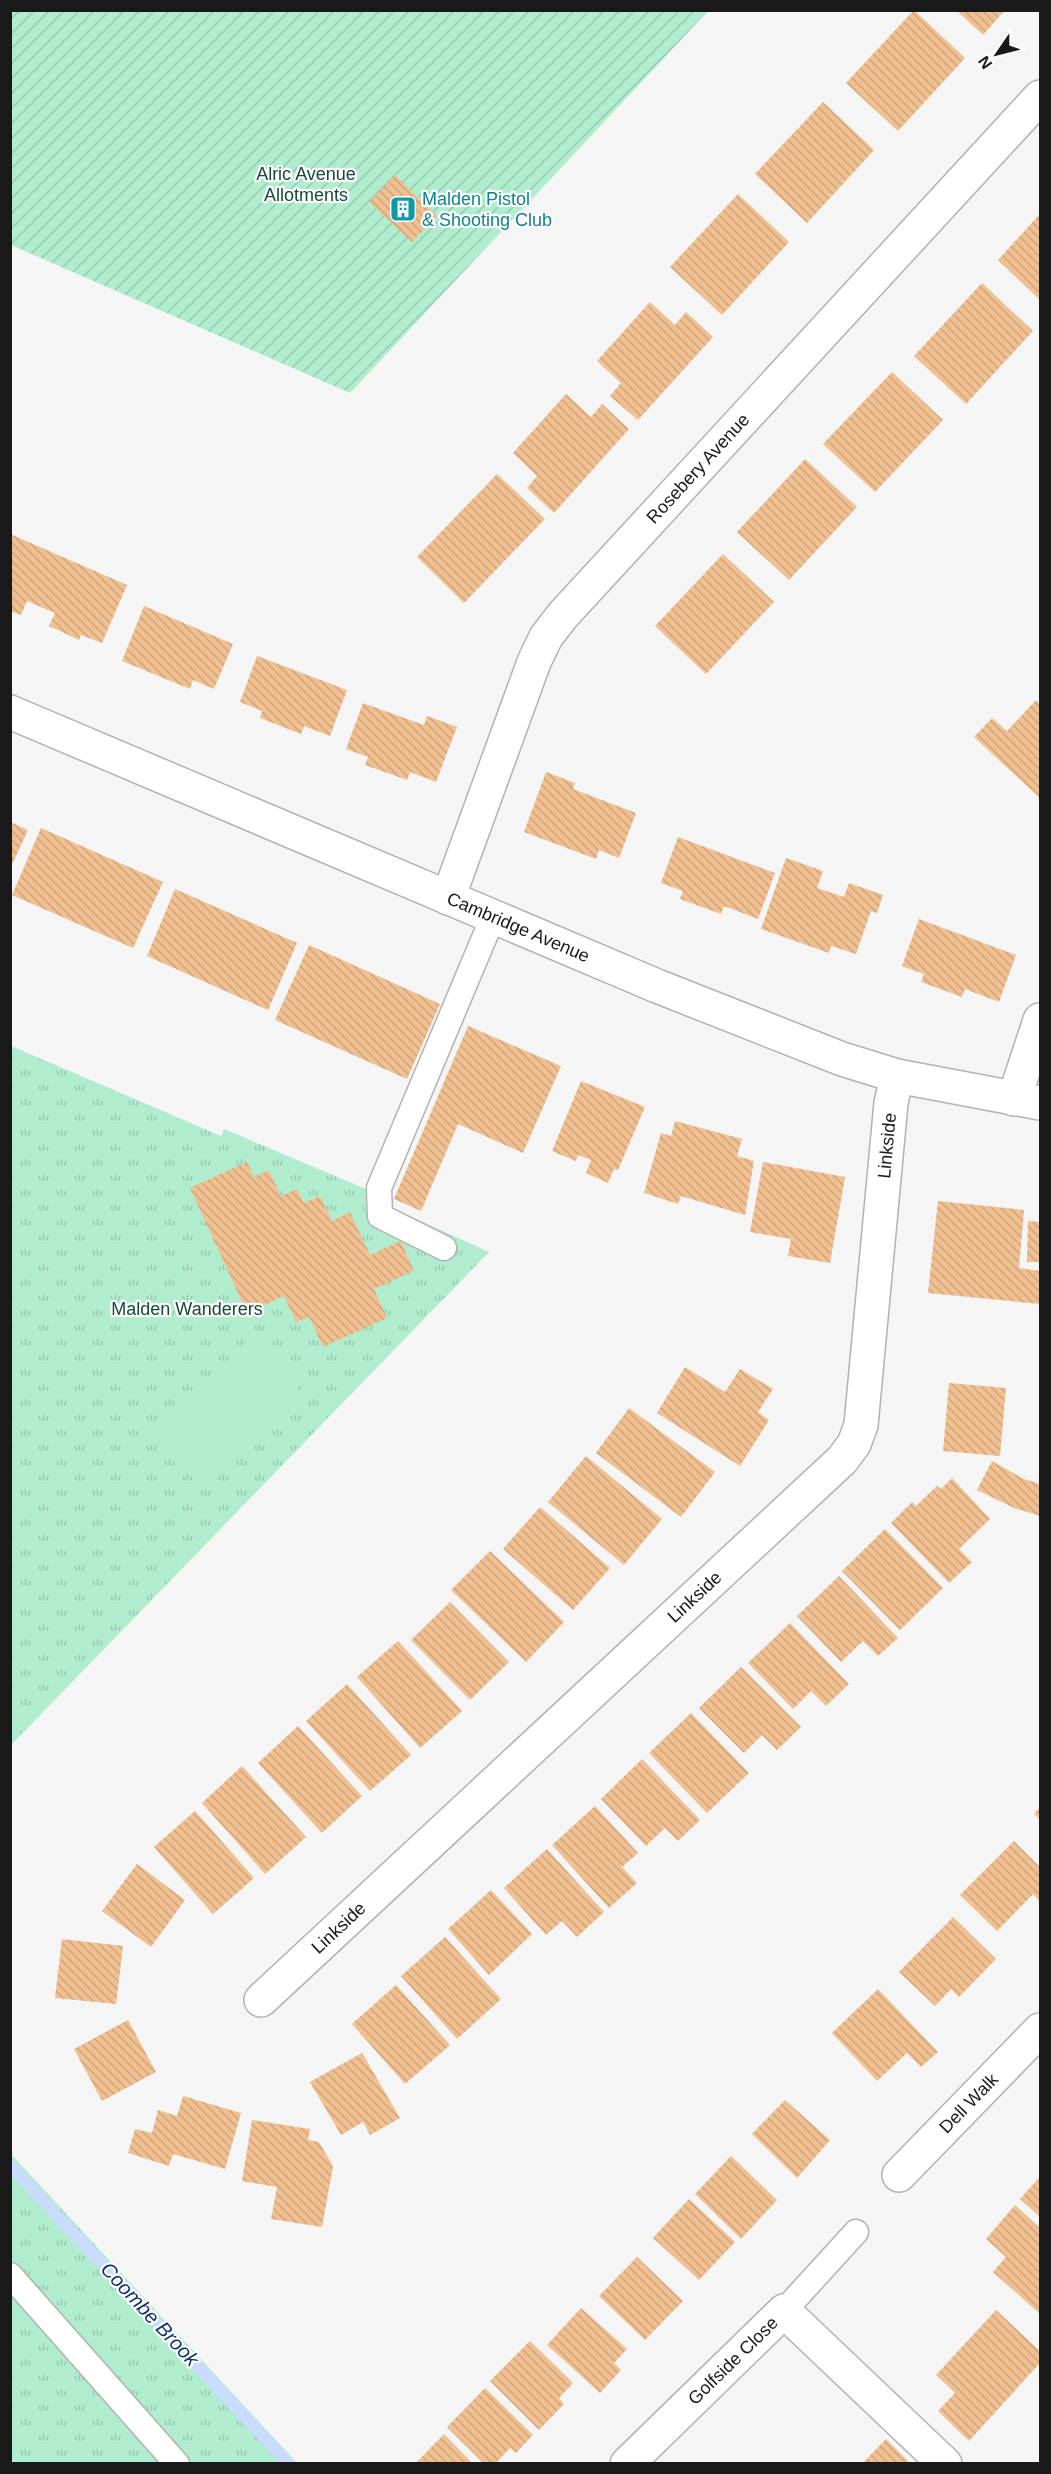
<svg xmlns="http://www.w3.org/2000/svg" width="1051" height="2474" font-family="Helvetica,sans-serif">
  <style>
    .grass { fill: url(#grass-tufts) }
    .garden { fill: url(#garden-furrows) }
    .pitch { fill: #b0ecce }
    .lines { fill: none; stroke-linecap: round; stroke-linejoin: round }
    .stream { stroke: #c9dcfd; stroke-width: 12 }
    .building { fill: url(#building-back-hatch) }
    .lane-casing { stroke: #b2b2b3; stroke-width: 27 }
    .street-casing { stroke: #b2b2b3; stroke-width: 36 }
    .lane { stroke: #fff; stroke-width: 24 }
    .street { stroke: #fff; stroke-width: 33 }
    .labels { text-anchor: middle; stroke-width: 4.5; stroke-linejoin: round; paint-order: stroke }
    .park-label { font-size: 18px; fill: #144a34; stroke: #fff }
    .culture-label { font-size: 18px; fill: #0d838f; stroke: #fff; text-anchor: start }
    .street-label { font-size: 18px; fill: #19191a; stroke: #fff }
    .water-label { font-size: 20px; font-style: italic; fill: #10306d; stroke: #fff }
  </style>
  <defs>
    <pattern id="grass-tufts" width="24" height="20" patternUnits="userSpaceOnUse" patternTransform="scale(1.5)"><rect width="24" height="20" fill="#b0ecce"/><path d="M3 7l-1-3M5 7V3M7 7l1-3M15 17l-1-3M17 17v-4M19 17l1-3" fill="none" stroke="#97cab0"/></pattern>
    <pattern id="garden-furrows" width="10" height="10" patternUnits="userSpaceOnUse" patternTransform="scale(1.5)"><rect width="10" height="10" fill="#b0ecce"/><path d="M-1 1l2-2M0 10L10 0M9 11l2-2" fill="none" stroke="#97cab0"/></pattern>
    <pattern id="building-back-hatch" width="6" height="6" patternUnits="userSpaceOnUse" patternTransform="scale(1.5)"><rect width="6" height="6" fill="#f1c091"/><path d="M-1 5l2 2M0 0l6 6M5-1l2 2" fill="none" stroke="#cea47c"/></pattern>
  </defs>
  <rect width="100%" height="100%" fill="#f5f5f6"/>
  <g class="grass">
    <polygon points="11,1046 221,1136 224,1129 394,1201 392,1208 489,1252 11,1745"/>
    <polygon points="10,2153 297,2463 11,2463"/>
  </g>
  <polygon class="garden" points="11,11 708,11 350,393 11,245"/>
  <polygon class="pitch" points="257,1330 308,1378 205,1489 154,1441"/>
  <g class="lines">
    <polyline class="stream" points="10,2165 289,2464"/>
  </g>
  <g class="building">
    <polygon points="914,10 965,58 898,131 846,83"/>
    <polygon points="956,10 1005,10 983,35"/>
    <polygon points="823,102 874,150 807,223 755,174"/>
    <polygon points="395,175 437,216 412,242 369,202"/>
    <polygon points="738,194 789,242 722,315 670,267"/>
    <polygon points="1040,214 1040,300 998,260"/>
    <polygon points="982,283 1033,331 966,404 914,356"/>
    <polygon points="650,302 675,325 686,312 713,337 638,420 610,396 621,383 597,361"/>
    <polygon points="892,372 943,420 875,492 823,444"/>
    <polygon points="566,394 591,417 602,404 629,429 554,513 527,488 537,476 513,453"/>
    <polygon points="805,459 857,507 789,580 737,532"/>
    <polygon points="497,474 545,519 464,603 417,557"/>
    <polygon points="10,534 127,585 102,643 81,635 79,640 49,626 55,613 27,601 21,615 10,611"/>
    <polygon points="723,554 774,602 706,674 655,626"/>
    <polygon points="144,606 233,644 214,689 193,680 190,689 122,661"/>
    <polygon points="257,656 347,690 330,736 304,726 301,734 260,718 262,711 240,702"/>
    <polygon points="1036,700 1040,705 1040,798 974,737 992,718 1007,731"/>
    <polygon points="363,703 424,725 427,716 457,727 436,782 410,772 407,780 365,765 368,757 346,749"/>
    <polygon points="546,772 575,783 573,789 636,813 619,858 599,850 596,859 524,832"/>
    <polygon points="10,822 28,830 10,869"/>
    <polygon points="41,828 163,882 133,948 12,895"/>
    <polygon points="678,837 775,873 758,919 724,906 721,914 680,899 683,891 661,883"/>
    <polygon points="786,858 823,871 817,888 844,897 849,883 883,895 877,913 871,911 856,954 831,946 829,953 761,929"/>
    <polygon points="175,889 297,943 268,1010 147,956"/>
    <polygon points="919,919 1016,955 999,1002 965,989 962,997 921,982 924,974 902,966"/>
    <polygon points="309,945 440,1004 407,1079 275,1020"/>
    <polygon points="468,1026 561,1066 523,1153 458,1124 421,1211 394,1199"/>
    <polygon points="581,1081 645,1107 618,1170 614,1169 608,1183 586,1173 591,1160 578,1155 576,1161 552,1151"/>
    <polygon points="675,1121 742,1139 737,1156 754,1161 745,1215 681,1196 678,1204 644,1193 661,1133 671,1136"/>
    <polygon points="247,1162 254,1177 269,1170 281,1196 297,1189 304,1203 320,1196 332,1221 350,1212 370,1255 401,1241 414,1271 374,1289 387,1318 323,1347 309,1317 296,1322 284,1296 247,1313 190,1188"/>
    <polygon points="763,1162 845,1177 830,1263 788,1256 791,1239 750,1232"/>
    <polygon points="938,1201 1024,1210 1019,1268 1040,1271 1040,1304 928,1293"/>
    <polygon points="1028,1221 1040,1222 1040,1262 1027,1262"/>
    <polygon points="685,1367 725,1392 740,1369 773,1389 758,1412 769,1420 740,1466 657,1413"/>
    <polygon points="949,1383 1006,1388 1000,1456 943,1451"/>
    <polygon points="629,1408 715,1472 681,1517 596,1453"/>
    <polygon points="586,1456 662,1519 624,1565 548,1502"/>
    <polygon points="992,1461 1024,1479 1040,1484 1040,1516 1014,1508 977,1490"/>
    <polygon points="952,1478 990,1519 959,1549 972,1562 949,1583 891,1523 912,1502 916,1506 937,1486 941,1489"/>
    <polygon points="540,1507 610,1568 573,1610 503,1549"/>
    <polygon points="885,1529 943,1588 900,1630 842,1571"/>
    <polygon points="490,1551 564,1622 526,1662 451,1590"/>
    <polygon points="839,1576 898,1638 878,1656 863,1641 841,1662 797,1616"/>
    <polygon points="450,1602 509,1662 470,1700 411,1640"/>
    <polygon points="790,1623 849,1684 826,1706 811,1691 793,1709 748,1663"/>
    <polygon points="398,1641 462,1711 420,1748 357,1677"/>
    <polygon points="741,1667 801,1727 777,1750 762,1735 744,1753 699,1708"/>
    <polygon points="347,1684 411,1755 370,1791 306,1721"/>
    <polygon points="691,1713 749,1773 707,1813 649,1753"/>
    <polygon points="298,1726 362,1796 322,1833 258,1763"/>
    <polygon points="642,1759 700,1820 678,1841 665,1828 646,1846 601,1799"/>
    <polygon points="242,1766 306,1837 265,1874 202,1803"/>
    <polygon points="595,1806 638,1853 622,1867 637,1883 609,1908 552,1845"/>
    <polygon points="1040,1807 1040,1820 1034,1814"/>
    <polygon points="195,1811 254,1878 213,1914 154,1847"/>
    <polygon points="1014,1841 1040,1867 1040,1902 1033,1894 997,1931 960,1895"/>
    <polygon points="547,1849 604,1912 577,1937 562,1921 546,1935 504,1888"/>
    <polygon points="137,1864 185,1900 151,1947 102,1911"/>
    <polygon points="491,1890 532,1934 489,1975 448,1929"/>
    <polygon points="953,1917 996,1959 959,1997 951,1989 935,2006 899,1972"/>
    <polygon points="445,1937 501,1999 457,2039 401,1976"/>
    <polygon points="62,1939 123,1946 116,2004 55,1998"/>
    <polygon points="396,1985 450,2045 405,2084 352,2024"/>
    <polygon points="878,1989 938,2052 921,2067 907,2053 877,2081 832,2033"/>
    <polygon points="128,2020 156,2072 102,2101 74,2049"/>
    <polygon points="362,2053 400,2118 370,2135 363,2122 341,2135 310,2082"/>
    <polygon points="183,2096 241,2113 225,2169 173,2154 169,2166 128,2153 135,2129 152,2133 158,2110 177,2116"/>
    <polygon points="785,2100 830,2140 797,2178 752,2134"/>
    <polygon points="252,2120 310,2129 308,2140 319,2142 333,2166 322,2227 271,2219 277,2187 242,2181"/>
    <polygon points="731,2156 777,2200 741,2239 695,2194"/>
    <polygon points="1040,2177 1040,2217 1020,2199"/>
    <polygon points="689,2199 735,2242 699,2280 653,2238"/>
    <polygon points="1015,2205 1040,2228 1040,2314 993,2272 1006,2257 986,2239"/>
    <polygon points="637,2257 683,2301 645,2340 599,2296"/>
    <polygon points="581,2308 627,2349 614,2363 621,2370 600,2393 547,2345"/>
    <polygon points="996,2310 1040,2351 1040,2363 969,2441 938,2411 955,2393 936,2375"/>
    <polygon points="530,2341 573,2383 559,2398 564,2404 539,2430 490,2381"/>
    <polygon points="485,2388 533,2435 516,2453 510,2448 495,2464 484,2464 447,2427"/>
    <polygon points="444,2434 473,2464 415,2464"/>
    <polygon points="886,2439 911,2464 862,2464"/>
  </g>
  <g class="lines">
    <defs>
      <g id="lane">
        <polyline points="444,1248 380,1216 379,1188 493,917"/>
        <polyline points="10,2275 177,2464"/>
        <polyline points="784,2311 856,2232"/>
      </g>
      <g id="street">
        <path id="s1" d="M10,712L657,986L842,1059L897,1076L1040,1103"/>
        <path id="s2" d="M448,898L534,662L546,637L563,615L1040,97"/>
        <polyline points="1014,1099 1040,1020"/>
        <path id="s3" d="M261,2000L842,1460L854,1444L861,1425L891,1103L897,1076"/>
        <path id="s4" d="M899,2175L1040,2030"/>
        <path id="s5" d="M627,2464L784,2311L945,2464"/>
      </g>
    </defs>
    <use href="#lane" class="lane-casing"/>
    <use href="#street" class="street-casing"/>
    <use href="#lane" class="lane"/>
    <use href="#street" class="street"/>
  </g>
  <defs>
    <symbol id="building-square" viewBox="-11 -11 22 22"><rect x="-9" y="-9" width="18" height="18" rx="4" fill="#0f9aa8" stroke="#fff"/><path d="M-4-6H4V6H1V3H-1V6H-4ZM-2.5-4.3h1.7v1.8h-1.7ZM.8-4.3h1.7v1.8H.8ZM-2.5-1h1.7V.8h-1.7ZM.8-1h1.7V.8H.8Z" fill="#fff"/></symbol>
  </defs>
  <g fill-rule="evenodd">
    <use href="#building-square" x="388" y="194" width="30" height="30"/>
  </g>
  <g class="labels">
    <g class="park-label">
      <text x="306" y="180">Alric Avenue<tspan x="306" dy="21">Allotments</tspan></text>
      <text x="187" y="1315">Malden Wanderers</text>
    </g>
    <g class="culture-label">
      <text x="422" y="205">Malden Pistol<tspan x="422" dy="21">&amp; Shooting Club</tspan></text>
    </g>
    <g class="street-label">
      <text dy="6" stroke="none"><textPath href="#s2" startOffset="506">Rosebery Avenue</textPath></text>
      <text dy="6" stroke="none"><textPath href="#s1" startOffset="552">Cambridge Avenue</textPath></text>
      <text dy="6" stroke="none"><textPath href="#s3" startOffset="1114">Linkside</textPath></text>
      <text dy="6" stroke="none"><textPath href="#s3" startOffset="592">Linkside</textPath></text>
      <text dy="6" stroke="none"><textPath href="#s3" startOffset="106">Linkside</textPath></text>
      <text dy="6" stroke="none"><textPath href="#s4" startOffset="100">Dell Walk</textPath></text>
      <text dy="6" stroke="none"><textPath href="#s5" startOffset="148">Golfside Close</textPath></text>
    </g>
    <g class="water-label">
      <text transform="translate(150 2314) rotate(47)" y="7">Coombe Brook</text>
    </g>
  </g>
  <rect width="1051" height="2474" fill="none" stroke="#19191a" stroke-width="24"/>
  <g transform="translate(997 54) rotate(235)" stroke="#ffffff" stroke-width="4.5" paint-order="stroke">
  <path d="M0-4.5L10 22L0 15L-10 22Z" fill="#19191a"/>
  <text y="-9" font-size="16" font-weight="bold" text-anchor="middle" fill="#19191a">N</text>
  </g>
</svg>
